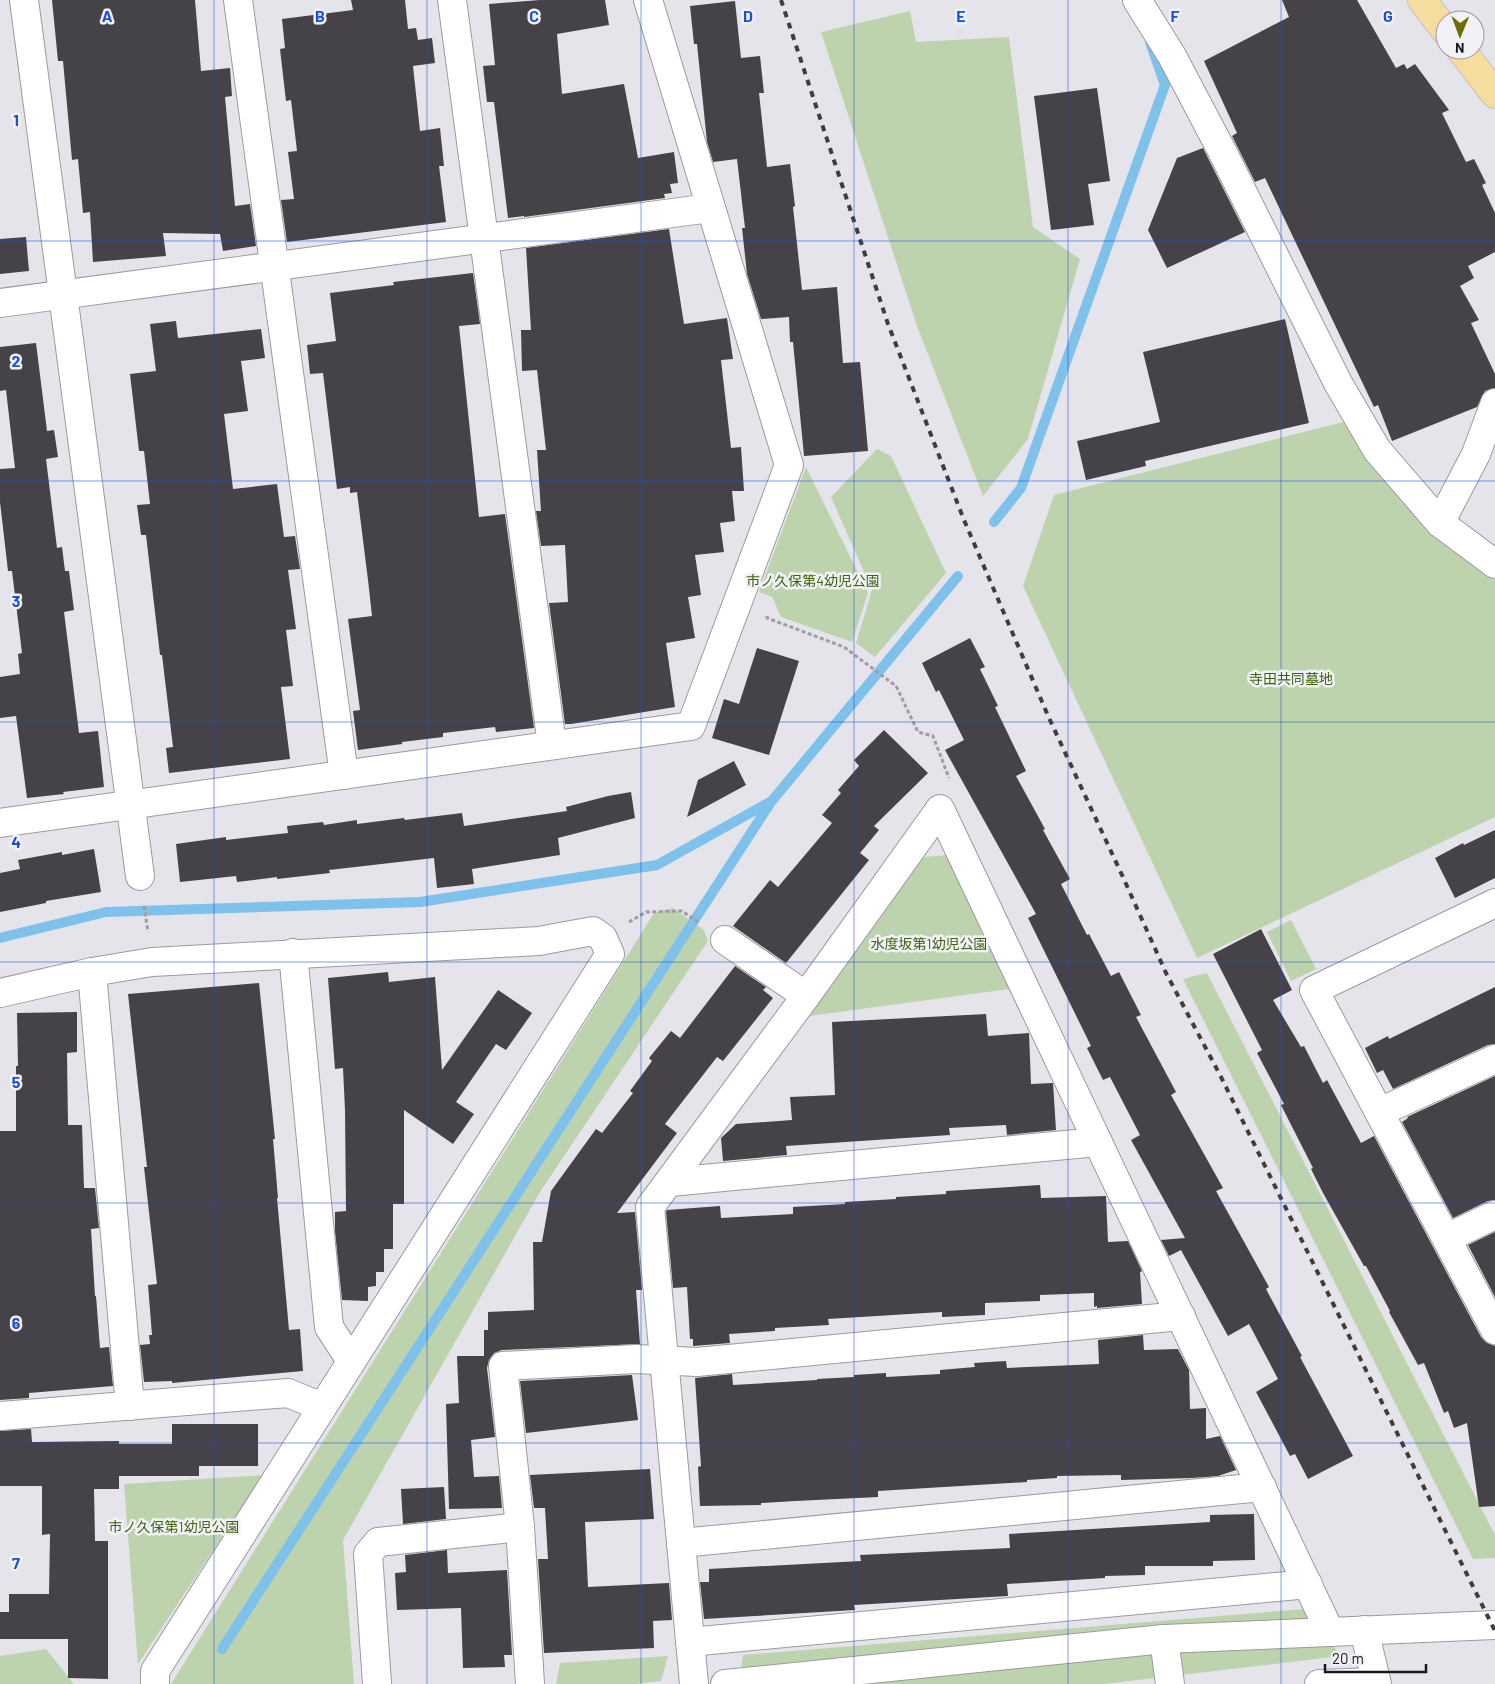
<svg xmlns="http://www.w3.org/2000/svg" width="1495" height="1684" font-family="Barlow,'Noto Sans JP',sans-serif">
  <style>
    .green { fill: #bdd3ae }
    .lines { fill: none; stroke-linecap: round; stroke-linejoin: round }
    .stream { stroke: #7ec1eb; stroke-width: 10 }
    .building { fill: #454248 }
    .minor-casing { stroke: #9c9aa0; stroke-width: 30 }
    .major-casing { stroke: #c3c3c3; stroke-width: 30 }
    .path { stroke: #9f9da2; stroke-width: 3; stroke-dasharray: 4 2.5; stroke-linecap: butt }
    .minor { stroke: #fff; stroke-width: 28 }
    .major { stroke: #f5dd9e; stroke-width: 28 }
    .rail { stroke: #3f3d40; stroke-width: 4; stroke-dasharray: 6 6; stroke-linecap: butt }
    .grid { fill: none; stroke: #1d4ed8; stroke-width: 1; stroke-opacity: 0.55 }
    .labels { text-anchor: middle; stroke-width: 5; stroke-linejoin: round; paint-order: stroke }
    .park-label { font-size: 14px; fill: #3b630b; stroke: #f3f1f8 }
    .grid-label { font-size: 16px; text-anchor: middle; font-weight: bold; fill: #1d4ed8; stroke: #f3f1f8; stroke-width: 5; stroke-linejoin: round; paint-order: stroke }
  </style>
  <rect width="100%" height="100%" fill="#e6e4eb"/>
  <g class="green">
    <polygon points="910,11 916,42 1009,37 1033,227 1080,259 1028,439 983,496 917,326 821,32"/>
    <polygon points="1343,422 1373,467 1441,541 1495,580 1495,817 1197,958 1023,586 1054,495"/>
    <polygon points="877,449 891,456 946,573 875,657 856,643 872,590 831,497"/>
    <polygon points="806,467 868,593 852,642 781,617 772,597 759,592"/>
    <polygon points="947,855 1009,989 810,1016 924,857"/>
    <polygon points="673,908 704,930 708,941 540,1192 343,1540 354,1684 171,1684 654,913"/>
    <polygon points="1291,920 1316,969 1291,981 1267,932"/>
    <polygon points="1207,973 1495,1535 1495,1558 1473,1559 1183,979"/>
    <polygon points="263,1475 138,1664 138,1665 124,1484"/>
    <polygon points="1305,1609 1341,1656 1104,1684 739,1684 743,1655"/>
    <polygon points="46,1649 74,1684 0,1684 0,1656"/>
    <polygon points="668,1656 661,1681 635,1684 556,1684 560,1663"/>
  </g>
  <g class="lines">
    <g class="stream">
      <polyline points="994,522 1021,488 1165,85 1150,42"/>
      <polyline points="0,938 106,912 420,902 657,865 770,802"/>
      <polyline points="222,1649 771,802 958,576"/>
    </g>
  </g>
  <g class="building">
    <polygon points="52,0 195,0 201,71 230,68 232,96 225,97 235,206 250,204 256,246 223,251 220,234 163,233 166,256 93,262 90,212 83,213 78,159 72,160 63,61 58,61"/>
    <polygon points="351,0 405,0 408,29 416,28 418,40 432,38 435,63 413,66 420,131 440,128 444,166 439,166 446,222 287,242 281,200 294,199 288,152 297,151 291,100 286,101 280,49 285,48 282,19 353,10"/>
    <polygon points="540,0 605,0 609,25 557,34 562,94 624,84 638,158 674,152 678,183 670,184 672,193 664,194 665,198 524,217 524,216 508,218 494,102 487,102 483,66 495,65 489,4"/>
    <polygon points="1282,0 1357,0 1396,68 1404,64 1407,69 1415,64 1449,110 1442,113 1466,162 1474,159 1486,183 1482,185 1495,213 1495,252 1468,266 1474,278 1460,286 1479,320 1471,323 1495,374 1495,388 1485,391 1477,407 1392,441 1378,405 1374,407 1265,178 1255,182 1232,136 1237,133 1204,61 1289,17"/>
    <polygon points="735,1 741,58 760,56 764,93 759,93 767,167 790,164 795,206 793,207 802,290 837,287 843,363 860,362 868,451 804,456 793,342 790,342 789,317 761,319 747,274 742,228 745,228 737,159 713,162 707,142 697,44 694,44 690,6"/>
    <polygon points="1097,88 1110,181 1088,184 1094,225 1051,230 1034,96"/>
    <polygon points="1203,148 1245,232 1167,268 1148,230 1177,158"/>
    <polygon points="669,229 684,324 727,318 733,359 721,360 731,448 741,447 744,491 732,491 735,521 720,523 724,552 695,555 701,595 688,597 695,638 666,643 675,707 571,724 565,724 549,603 568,602 565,545 541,546 536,511 541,511 537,450 546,450 537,370 522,371 521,330 531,330 526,248"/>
    <polygon points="26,237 29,271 0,274 0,239"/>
    <polygon points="473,273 480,324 459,326 479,517 505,514 534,728 496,732 495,727 443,733 443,737 402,742 402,744 358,750 353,711 360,710 348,619 372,616 368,580 357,492 350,493 350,487 337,489 323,373 310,374 307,345 336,341 330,293 394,285 393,282"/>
    <polygon points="1285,319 1309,423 1145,461 1146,466 1086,480 1077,441 1160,422 1143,352"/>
    <polygon points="176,321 178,338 261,329 265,358 241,361 248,411 224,414 233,489 277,484 284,537 295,536 300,569 288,570 296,629 286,630 293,686 281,687 290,759 169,773 166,748 173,747 162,655 160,655 146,535 141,535 137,505 150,504 144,451 139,451 130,374 156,371 150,324"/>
    <polygon points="36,343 47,431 54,430 58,457 46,459 57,548 62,547 65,571 69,571 74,610 64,612 79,733 98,731 104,787 63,792 64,794 27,798 16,716 0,718 0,677 20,674 18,654 22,653 12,571 8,571 0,502 0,469 15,468 6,390 0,391 0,347"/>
    <polygon points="970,638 985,667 980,669 998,706 995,707 1026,771 1016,776 1045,829 1043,830 1070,879 1061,884 1087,935 1089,934 1111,976 1119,972 1141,1015 1136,1017 1176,1092 1171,1095 1223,1188 1216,1191 1269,1287 1266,1289 1302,1356 1300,1357 1353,1456 1308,1479 1295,1454 1290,1456 1256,1392 1278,1379 1249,1324 1228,1336 1181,1250 1169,1256 1161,1240 1185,1238 1131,1140 1140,1135 1110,1077 1103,1080 1087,1048 1091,1046 1028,918 1036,914 945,750 964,740 939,690 936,692 922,663"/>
    <polygon points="757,648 799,661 769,755 712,738 724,699 739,704"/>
    <polygon points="884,730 928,773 874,826 879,830 860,853 869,860 786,963 733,926 770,880 778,887 832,823 822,815 841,793 838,790 859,766 854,760"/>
    <polygon points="734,761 746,785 687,817 698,780"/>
    <polygon points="631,792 635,818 558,838 560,855 472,869 474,884 437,888 434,858 329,870 330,873 277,879 277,877 237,882 236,876 180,882 176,844 226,837 226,840 288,833 287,826 323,822 324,825 357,820 357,824 404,818 405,820 462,813 464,826 567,811 566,807 608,796"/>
    <polygon points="1495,830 1495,878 1455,898 1435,858 1463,843 1464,845"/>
    <polygon points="94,849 101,892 46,901 46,903 0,912 0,873 20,869 18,860 62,852 62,855"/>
    <polygon points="1261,929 1292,990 1273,1000 1301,1047 1304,1046 1323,1083 1327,1080 1361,1143 1374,1136 1481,1337 1487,1343 1495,1346 1495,1506 1479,1507 1467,1423 1454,1428 1448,1411 1444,1413 1424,1363 1418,1365 1389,1312 1390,1311 1366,1266 1364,1266 1323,1193 1311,1169 1313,1168 1281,1105 1284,1104 1257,1053 1262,1050 1213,954"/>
    <polygon points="735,966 766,987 763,990 773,998 723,1061 717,1057 665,1124 677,1133 617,1213 635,1212 642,1290 636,1290 640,1344 502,1350 494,1353 489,1360 487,1368 495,1437 471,1440 474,1477 499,1476 502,1508 449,1509 446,1404 459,1403 457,1356 484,1356 484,1330 488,1330 488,1312 534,1310 533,1242 542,1242 551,1191 596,1129 602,1133 633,1093 630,1091 652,1061 649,1058 671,1031 680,1038"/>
    <polygon points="388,972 389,982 435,977 442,1070 498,990 532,1013 506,1050 496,1044 456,1102 474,1114 453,1144 404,1110 404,1204 393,1204 393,1249 384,1249 384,1272 376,1272 376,1286 368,1287 368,1301 342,1300 335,1231 335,1212 346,1211 345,1110 343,1068 335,1069 328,978"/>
    <polygon points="259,983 275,1139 273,1139 278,1198 277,1198 289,1330 300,1329 303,1371 172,1383 172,1381 144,1382 140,1345 150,1344 149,1335 152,1335 148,1285 157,1284 144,1167 147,1167 128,994"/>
    <polygon points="1495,987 1495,1044 1488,1045 1393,1089 1383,1070 1377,1073 1365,1048 1388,1036 1389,1039"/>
    <polygon points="77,1012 77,1052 67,1053 68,1125 82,1125 84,1188 95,1188 99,1228 91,1229 95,1296 96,1296 100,1348 109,1347 113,1386 29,1393 29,1398 0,1400 0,1131 16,1131 16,1066 18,1066 17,1013"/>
    <polygon points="986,1014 988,1036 1029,1033 1031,1084 1053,1083 1056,1130 1007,1135 1006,1125 949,1128 950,1135 786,1146 787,1155 723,1161 721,1138 736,1124 792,1120 790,1097 835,1095 832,1022"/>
    <polygon points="1495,1076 1495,1200 1488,1201 1453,1218 1402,1122 1408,1118 1407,1117"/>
    <polygon points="1040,1185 1041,1198 1106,1196 1108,1242 1128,1241 1142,1271 1140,1272 1142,1304 1097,1308 1097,1306 1094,1307 1094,1293 1040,1295 1040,1301 985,1303 985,1315 942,1317 942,1312 828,1319 829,1325 775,1328 775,1331 729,1334 730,1343 693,1346 693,1339 690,1339 687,1287 673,1288 666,1212 667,1210 720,1206 721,1218 793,1214 793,1207 845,1204 845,1202 896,1199 896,1197 946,1194 946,1191"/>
    <polygon points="1495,1232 1495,1297 1468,1245"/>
    <polygon points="1143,1335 1144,1350 1178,1349 1189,1370 1190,1409 1206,1408 1206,1439 1220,1436 1236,1470 1218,1476 1192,1478 1121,1480 1121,1475 1057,1476 1057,1478 1027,1480 1027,1482 878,1491 878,1497 795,1501 761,1503 761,1505 700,1506 698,1467 701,1466 695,1378 732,1374 733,1385 817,1380 817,1379 854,1377 854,1375 886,1373 886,1377 940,1374 940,1370 975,1367 974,1363 1006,1361 1007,1368 1099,1364 1098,1340"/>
    <polygon points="632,1375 638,1420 526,1433 520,1381"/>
    <polygon points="172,1424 258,1424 258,1466 199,1466 199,1476 119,1476 119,1489 94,1489 95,1541 108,1541 108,1679 68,1678 68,1639 0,1639 0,1612 9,1612 9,1594 49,1594 50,1534 42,1535 42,1486 0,1486 0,1431 31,1429 32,1442 119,1441 119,1444 172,1444"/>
    <polygon points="650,1469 654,1519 585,1522 588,1587 669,1583 672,1620 653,1621 654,1648 544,1653 538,1559 548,1559 545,1508 534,1508 530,1475"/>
    <polygon points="444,1487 446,1519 403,1524 401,1489"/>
    <polygon points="1254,1514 1255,1560 1213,1561 1213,1566 1145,1566 1145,1575 1105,1576 1105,1578 1007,1584 1008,1596 854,1605 855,1610 704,1619 700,1582 709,1582 709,1569 861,1561 860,1555 1010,1548 1009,1534 1210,1522 1210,1515"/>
    <polygon points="447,1550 448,1573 507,1570 512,1655 504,1655 505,1667 463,1668 461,1608 397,1610 395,1573 406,1572 405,1555"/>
  </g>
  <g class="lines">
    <defs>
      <g id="minor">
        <polyline points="24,0 140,876"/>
        <polyline points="238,0 344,775"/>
        <polyline points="452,0 552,745"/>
        <polyline points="1137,0 1172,56 1222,151 1338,383 1377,450 1440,523 1495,564"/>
        <polyline points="0,303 710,208"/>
        <polyline points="1440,523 1476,454 1495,403"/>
        <polyline points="0,823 691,726 789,465 648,0"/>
        <polyline points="1495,903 1314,990 1495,1330"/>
        <polyline points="725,940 806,996"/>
        <polyline points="293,953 329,1327 351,1361"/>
        <polyline points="92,972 130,1406"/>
        <polyline points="0,993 92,972 152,962 539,941 593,931 603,938 610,954 155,1671 155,1684"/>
        <polyline points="1380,1112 1495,1059"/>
        <polyline points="670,1182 1098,1142"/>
        <polyline points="1447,1238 1495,1215"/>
        <polyline points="0,1416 288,1393 322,1407"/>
        <polyline points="681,1543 1262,1487"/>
        <polyline points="1364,1630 1377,1684"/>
        <polyline points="1164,1639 1170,1684"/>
        <polyline points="690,1642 1308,1584"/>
        <polyline points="377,1684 368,1554 378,1542 520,1527"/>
        <polyline points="530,1684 520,1527 503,1366 636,1359 697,1362 1181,1316"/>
        <polyline points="694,1684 650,1207 806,996 940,809 1330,1632"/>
        <polyline points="725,1684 1164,1639 1495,1625"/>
        <polyline points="1319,1684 1376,1682"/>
      </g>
      <g id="major">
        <polyline points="1422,0 1445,30"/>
        <polyline points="1461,50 1495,94"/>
      </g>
    </defs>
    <use href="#minor" class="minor-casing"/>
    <use href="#major" class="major-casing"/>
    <g class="path">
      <polyline points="767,616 767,618 844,647 896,686 918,732 933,736 949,778"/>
      <polyline points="144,906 148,932"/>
      <polyline points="629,922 646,912 682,911 699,923"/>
    </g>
    <use href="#minor" class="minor"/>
    <use href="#major" class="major"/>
    <polyline class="rail" points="781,0 888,324 964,520 1049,718 1122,875 1166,973 1220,1075 1495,1631"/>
  </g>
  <path class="grid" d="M214,0V1684M427,0V1684M641,0V1684M854,0V1684M1068,0V1684M1281,0V1684M0,241H1495M0,481H1495M0,722H1495M0,962H1495M0,1203H1495M0,1443H1495"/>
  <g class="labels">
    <g class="park-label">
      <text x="813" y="586">市ノ久保第4幼児公園</text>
      <text x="1291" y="684">寺田共同墓地</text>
      <text x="929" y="949">水度坂第1幼児公園</text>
      <text x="174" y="1532">市ノ久保第1幼児公園</text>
    </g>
  </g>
  <g class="grid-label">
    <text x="107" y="22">A</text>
    <text x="320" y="22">B</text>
    <text x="534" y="22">C</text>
    <text x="748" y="22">D</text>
    <text x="961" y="22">E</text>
    <text x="1175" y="22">F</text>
    <text x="1388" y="22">G</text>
    <text x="16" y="126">1</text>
    <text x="16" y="367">2</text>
    <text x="16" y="607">3</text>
    <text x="16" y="848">4</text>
    <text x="16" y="1088">5</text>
    <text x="16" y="1329">6</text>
    <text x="16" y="1569">7</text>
  </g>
  <g transform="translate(1460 35) rotate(181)"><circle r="24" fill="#f3f1f8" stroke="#9b9a9f"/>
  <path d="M0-4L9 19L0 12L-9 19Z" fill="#6f6a04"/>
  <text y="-8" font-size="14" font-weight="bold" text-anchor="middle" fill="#181719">N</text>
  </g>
  <path d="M1325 1664v8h101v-8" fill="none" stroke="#181719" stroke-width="2.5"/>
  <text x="1332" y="1664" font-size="15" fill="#181719" stroke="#f3f1f8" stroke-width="4" paint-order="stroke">20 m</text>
</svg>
